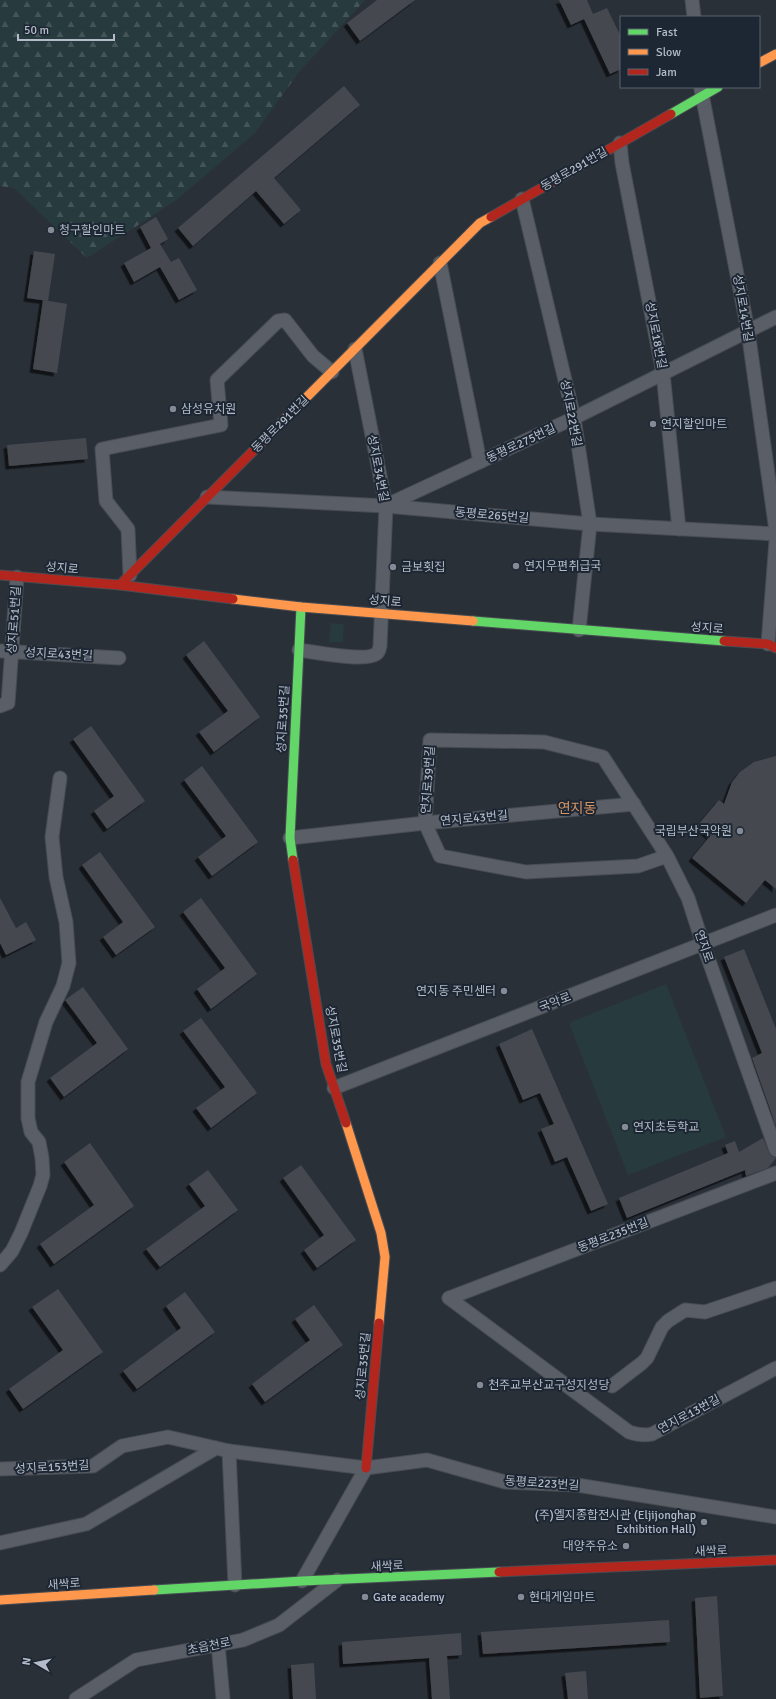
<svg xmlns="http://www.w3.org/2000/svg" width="776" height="1699" font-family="Signika,'Noto Sans KR',sans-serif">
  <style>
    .green { fill: #273a3e }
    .forest { fill: url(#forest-firs) }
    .building { fill: #444950; filter: url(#shadow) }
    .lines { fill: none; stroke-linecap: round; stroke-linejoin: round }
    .street-casing { stroke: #484c53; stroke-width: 15 }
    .fast-casing { stroke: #484c53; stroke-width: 11 }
    .slow-casing { stroke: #484c53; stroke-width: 11 }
    .jam-casing { stroke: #484c53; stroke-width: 11 }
    .street { stroke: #5a5e66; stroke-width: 13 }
    .fast { stroke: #63d668; stroke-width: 9 }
    .slow { stroke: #ff974d; stroke-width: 9 }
    .jam { stroke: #b3261e; stroke-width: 9 }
    .poi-dot { fill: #848b96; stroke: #1d2633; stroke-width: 1.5 }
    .labels { text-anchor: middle; stroke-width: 4; stroke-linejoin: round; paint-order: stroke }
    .street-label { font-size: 12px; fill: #b4bcc9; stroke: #1d2633 }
    .poi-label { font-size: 12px; fill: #b4bcc9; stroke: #1d2633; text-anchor: start }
    .quarter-label { font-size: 14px; fill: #d59563; stroke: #1d2633 }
  </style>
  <defs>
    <pattern id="forest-firs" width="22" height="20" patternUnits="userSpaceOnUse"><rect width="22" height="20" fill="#273a3e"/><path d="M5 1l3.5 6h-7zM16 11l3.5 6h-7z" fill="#445559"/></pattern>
    <filter id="shadow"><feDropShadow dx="-3.5" dy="3.5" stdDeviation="0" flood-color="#0009"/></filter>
  </defs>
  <rect width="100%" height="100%" fill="#2a3038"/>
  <g class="green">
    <polygon points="331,623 344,624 343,642 329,642"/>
    <polygon points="666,984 726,1137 628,1175 569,1023"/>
  </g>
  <polygon class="forest" points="0,0 365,0 299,72 255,133 175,201 87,258 14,188 0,186"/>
  <g class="building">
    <polygon points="377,0 415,0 360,41 347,23"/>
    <polygon points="559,0 587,0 593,14 607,8 621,37 621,69 610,74 584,19 571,25"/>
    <polygon points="344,86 360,105 274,178 301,210 284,224 256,191 193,246 178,228"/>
    <polygon points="156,217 168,239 160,244 171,262 179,258 197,290 179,300 160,267 134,282 124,263 151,248 140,227"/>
    <polygon points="34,251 55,254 48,301 27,298"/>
    <polygon points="43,300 67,304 57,373 33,369"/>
    <polygon points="86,438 88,459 9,466 7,445"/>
    <polygon points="204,641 260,717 214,752 199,732 228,711 186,655"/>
    <polygon points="91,726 145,801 107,829 94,811 114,796 73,739"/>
    <polygon points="776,756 776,889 765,880 746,903 692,858 710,836 697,826 719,800 724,804 732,782 740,772 754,762"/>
    <polygon points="202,766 258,842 212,876 198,857 226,836 184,780"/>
    <polygon points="100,852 155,927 116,955 103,937 123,922 82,865"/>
    <polygon points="0,898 16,928 26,922 36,940 6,955 0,943"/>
    <polygon points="201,898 257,974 211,1009 197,989 225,968 183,912"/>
    <polygon points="744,949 776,1029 776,1126 752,1058 762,1053 724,957"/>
    <polygon points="83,987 128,1049 64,1097 50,1078 97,1043 65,1000"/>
    <polygon points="201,1018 257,1093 211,1128 196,1108 225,1087 183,1031"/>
    <polygon points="532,1029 608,1204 591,1211 567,1157 555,1162 541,1129 554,1124 540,1093 523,1100 499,1044"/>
    <polygon points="763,1138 769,1153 771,1156 776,1158 768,1168 746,1176 745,1170 627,1218 619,1198 728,1153 725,1145 735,1141 739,1152"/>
    <polygon points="90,1143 134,1206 54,1264 40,1244 94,1205 64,1162"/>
    <polygon points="301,1165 356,1240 317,1268 304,1250 324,1235 283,1178"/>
    <polygon points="208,1170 238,1210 160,1267 146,1249 205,1206 189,1184"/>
    <polygon points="58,1289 103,1352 23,1409 9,1389 63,1350 32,1307"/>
    <polygon points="185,1292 215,1332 137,1389 123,1371 181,1328 166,1306"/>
    <polygon points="314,1305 343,1345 265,1402 252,1384 310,1340 295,1319"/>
    <polygon points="717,1596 723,1696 700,1698 695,1598"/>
    <polygon points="669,1620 670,1642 483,1654 481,1632"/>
    <polygon points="461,1633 462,1655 447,1656 450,1699 432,1699 429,1658 343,1664 342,1642"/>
    <polygon points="314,1663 316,1699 293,1699 291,1665"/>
    <polygon points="586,1671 588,1699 568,1699 565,1673"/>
  </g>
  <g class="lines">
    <defs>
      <g id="street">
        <polyline points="692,0 694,17"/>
        <polyline points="701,89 748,331 776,531"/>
        <polyline points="620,143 622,163 663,373 679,529"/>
        <polyline points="522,199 574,418 590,524 579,630"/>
        <polyline points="440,263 480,462"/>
        <polyline points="207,497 386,506 590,524 776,534"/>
        <polyline points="387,505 574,418 776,317"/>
        <polyline points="130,575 128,529 106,501 102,449 221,425 217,380 278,321 285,320 313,356 332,372"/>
        <polyline points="768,644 776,541"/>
        <path d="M299,650C314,652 365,662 376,654C379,652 379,650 380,646L386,506L355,349"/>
        <polyline points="0,651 119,658"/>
        <polyline points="0,706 8,703 17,577"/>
        <polyline points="290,838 425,823 634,804"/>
        <polyline points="667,856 638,866 526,872 440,856 425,823 430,740 544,742 603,757 667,856 688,898 703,944 776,1150"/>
        <polyline points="334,1088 776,915"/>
        <polyline points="0,1265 12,1251 21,1233 40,1186 43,1175 42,1158 39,1142 31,1132 28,1118 28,1082 46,1022 63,986 69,963 66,922 56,877 52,837 60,778"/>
        <path d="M449,1298L629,1432C638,1435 644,1436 652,1434L776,1368"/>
        <polyline points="449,1298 776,1173"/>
        <polyline points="612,1386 642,1363 647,1358 662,1327 668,1321 685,1310 705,1312 776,1288"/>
        <polyline points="229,1451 235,1585"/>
        <polyline points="0,1469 93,1466 122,1446 168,1437 229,1451 366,1468 427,1460 505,1482 577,1485 776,1517"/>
        <polyline points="0,1543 86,1524 216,1448"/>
        <polyline points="302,1581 366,1468"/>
        <polyline points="218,1644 223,1699"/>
        <polyline points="76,1699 136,1660 243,1640 279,1625 337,1580"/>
      </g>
      <g id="fast">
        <polyline points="671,114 718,87"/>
        <polyline points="473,621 724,641"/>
        <polyline points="293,860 290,838 301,607"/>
        <polyline points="154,1590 302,1581 499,1572"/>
      </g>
      <g id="slow">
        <polyline points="759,63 776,54"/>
        <polyline points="268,436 480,223 491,217"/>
        <polyline points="233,599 301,607 473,621"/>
        <polyline points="346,1123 381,1233 385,1257 379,1323"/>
        <polyline points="0,1600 154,1590"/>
      </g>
      <g id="jam">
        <polyline points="491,217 671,114"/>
        <polyline points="0,575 120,585 233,599"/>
        <polyline points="120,585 268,436"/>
        <polyline points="724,641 768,644 776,648"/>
        <polyline points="293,860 326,1064 346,1123"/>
        <polyline points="366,1468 379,1323"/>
        <polyline points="499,1572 776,1560"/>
      </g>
    </defs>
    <use href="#street" class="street-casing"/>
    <use href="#fast" class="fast-casing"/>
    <use href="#slow" class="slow-casing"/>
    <use href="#jam" class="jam-casing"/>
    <use href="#street" class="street"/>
    <use href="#fast" class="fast"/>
    <use href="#slow" class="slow"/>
    <use href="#jam" class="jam"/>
  </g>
  <g class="poi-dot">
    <circle cx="51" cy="230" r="4"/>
    <circle cx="173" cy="409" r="4"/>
    <circle cx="653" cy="424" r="4"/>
    <circle cx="516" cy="566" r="4"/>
    <circle cx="393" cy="567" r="4"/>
    <circle cx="740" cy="831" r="4"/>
    <circle cx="504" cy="991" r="4"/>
    <circle cx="625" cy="1127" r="4"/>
    <circle cx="480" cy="1385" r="4"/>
    <circle cx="704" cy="1522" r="4"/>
    <circle cx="626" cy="1546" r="4"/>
    <circle cx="365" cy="1597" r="4"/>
    <circle cx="521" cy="1597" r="4"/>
  </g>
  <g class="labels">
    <g class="street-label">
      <text transform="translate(574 169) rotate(-30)" y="4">동평로291번길</text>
      <text transform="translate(743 308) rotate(80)" y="4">성지로14번길</text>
      <text transform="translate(656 335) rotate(79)" y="4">성지로18번길</text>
      <text transform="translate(571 413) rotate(79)" y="4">성지로22번길</text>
      <text transform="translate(280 424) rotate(-45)" y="4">동평로291번길</text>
      <text transform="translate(521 443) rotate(-25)" y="4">동평로275번길</text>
      <text transform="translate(378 468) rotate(79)" y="4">성지로34번길</text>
      <text transform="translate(492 515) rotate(5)" y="4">동평로265번길</text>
      <text transform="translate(62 568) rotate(5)" y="4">성지로</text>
      <text transform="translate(385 601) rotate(5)" y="4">성지로</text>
      <text transform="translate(14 620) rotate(-86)" y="4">성지로51번길</text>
      <text transform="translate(707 628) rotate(4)" y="4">성지로</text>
      <text transform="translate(59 654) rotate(3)" y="4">성지로43번길</text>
      <text transform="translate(283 719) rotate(-87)" y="4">성지로35번길</text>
      <text transform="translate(428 780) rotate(-86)" y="4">연지로39번길</text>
      <text transform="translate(474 818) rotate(-5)" y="4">연지로43번길</text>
      <text transform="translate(704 946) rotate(71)" y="4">연지로</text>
      <text transform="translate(555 1002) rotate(-21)" y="4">국악로</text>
      <text transform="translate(336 1039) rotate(79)" y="4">성지로35번길</text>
      <text transform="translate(613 1235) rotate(-21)" y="4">동평로235번길</text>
      <text transform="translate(363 1366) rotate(-85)" y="4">성지로35번길</text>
      <text transform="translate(689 1414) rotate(-28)" y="4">연지로13번길</text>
      <text transform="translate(52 1467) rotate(-3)" y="4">성지로153번길</text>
      <text transform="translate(542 1483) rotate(4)" y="4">동평로223번길</text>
      <text transform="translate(711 1551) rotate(-3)" y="4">새싹로</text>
      <text transform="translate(387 1566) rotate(-3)" y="4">새싹로</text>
      <text transform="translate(64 1584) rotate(-4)" y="4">새싹로</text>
      <text transform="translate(209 1646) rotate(-11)" y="4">초읍천로</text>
    </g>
    <g class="poi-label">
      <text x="59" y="234">청구할인마트</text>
      <text x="181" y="413">삼성유치원</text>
      <text x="661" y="428">연지할인마트</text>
      <text x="524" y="570">연지우편취급국</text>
      <text x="401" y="571">금보횟집</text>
      <text x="732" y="835" text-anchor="end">국립부산국악원</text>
      <text x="496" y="995" text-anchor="end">연지동 주민센터</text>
      <text x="633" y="1131">연지초등학교</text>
      <text x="488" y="1389">천주교부산교구성지성당</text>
      <text x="696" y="1519" text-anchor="end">(주)엘지종합전시관 (Eljijonghap<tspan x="696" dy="14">Exhibition Hall)</tspan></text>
      <text x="618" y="1550" text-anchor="end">대양주유소</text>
      <text x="373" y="1601">Gate academy</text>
      <text x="529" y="1601">현대게임마트</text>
    </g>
    <g class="quarter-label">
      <text x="577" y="813">연지동</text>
    </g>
  </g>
  <rect x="620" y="16" width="140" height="72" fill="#1d2633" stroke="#59626f"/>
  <rect x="628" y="29" width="20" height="6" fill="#63d668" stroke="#59626f"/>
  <text x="656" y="36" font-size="12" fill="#b4bcc9">Fast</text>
  <rect x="628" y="49" width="20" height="6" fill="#ff974d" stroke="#59626f"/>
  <text x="656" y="56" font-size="12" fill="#b4bcc9">Slow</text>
  <rect x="628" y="69" width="20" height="6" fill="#b3261e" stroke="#59626f"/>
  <text x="656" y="76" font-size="12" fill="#b4bcc9">Jam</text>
  <g transform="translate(36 1663) rotate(279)" stroke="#1d2633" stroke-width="3" paint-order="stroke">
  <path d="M0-3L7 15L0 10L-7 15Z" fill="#b4bcc9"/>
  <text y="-6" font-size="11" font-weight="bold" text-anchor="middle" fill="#b4bcc9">N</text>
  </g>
  <path d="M18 34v6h96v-6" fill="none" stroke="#b4bcc9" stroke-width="2"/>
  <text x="24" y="34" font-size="12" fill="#b4bcc9" stroke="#1d2633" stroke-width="3" paint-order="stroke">50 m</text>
</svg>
